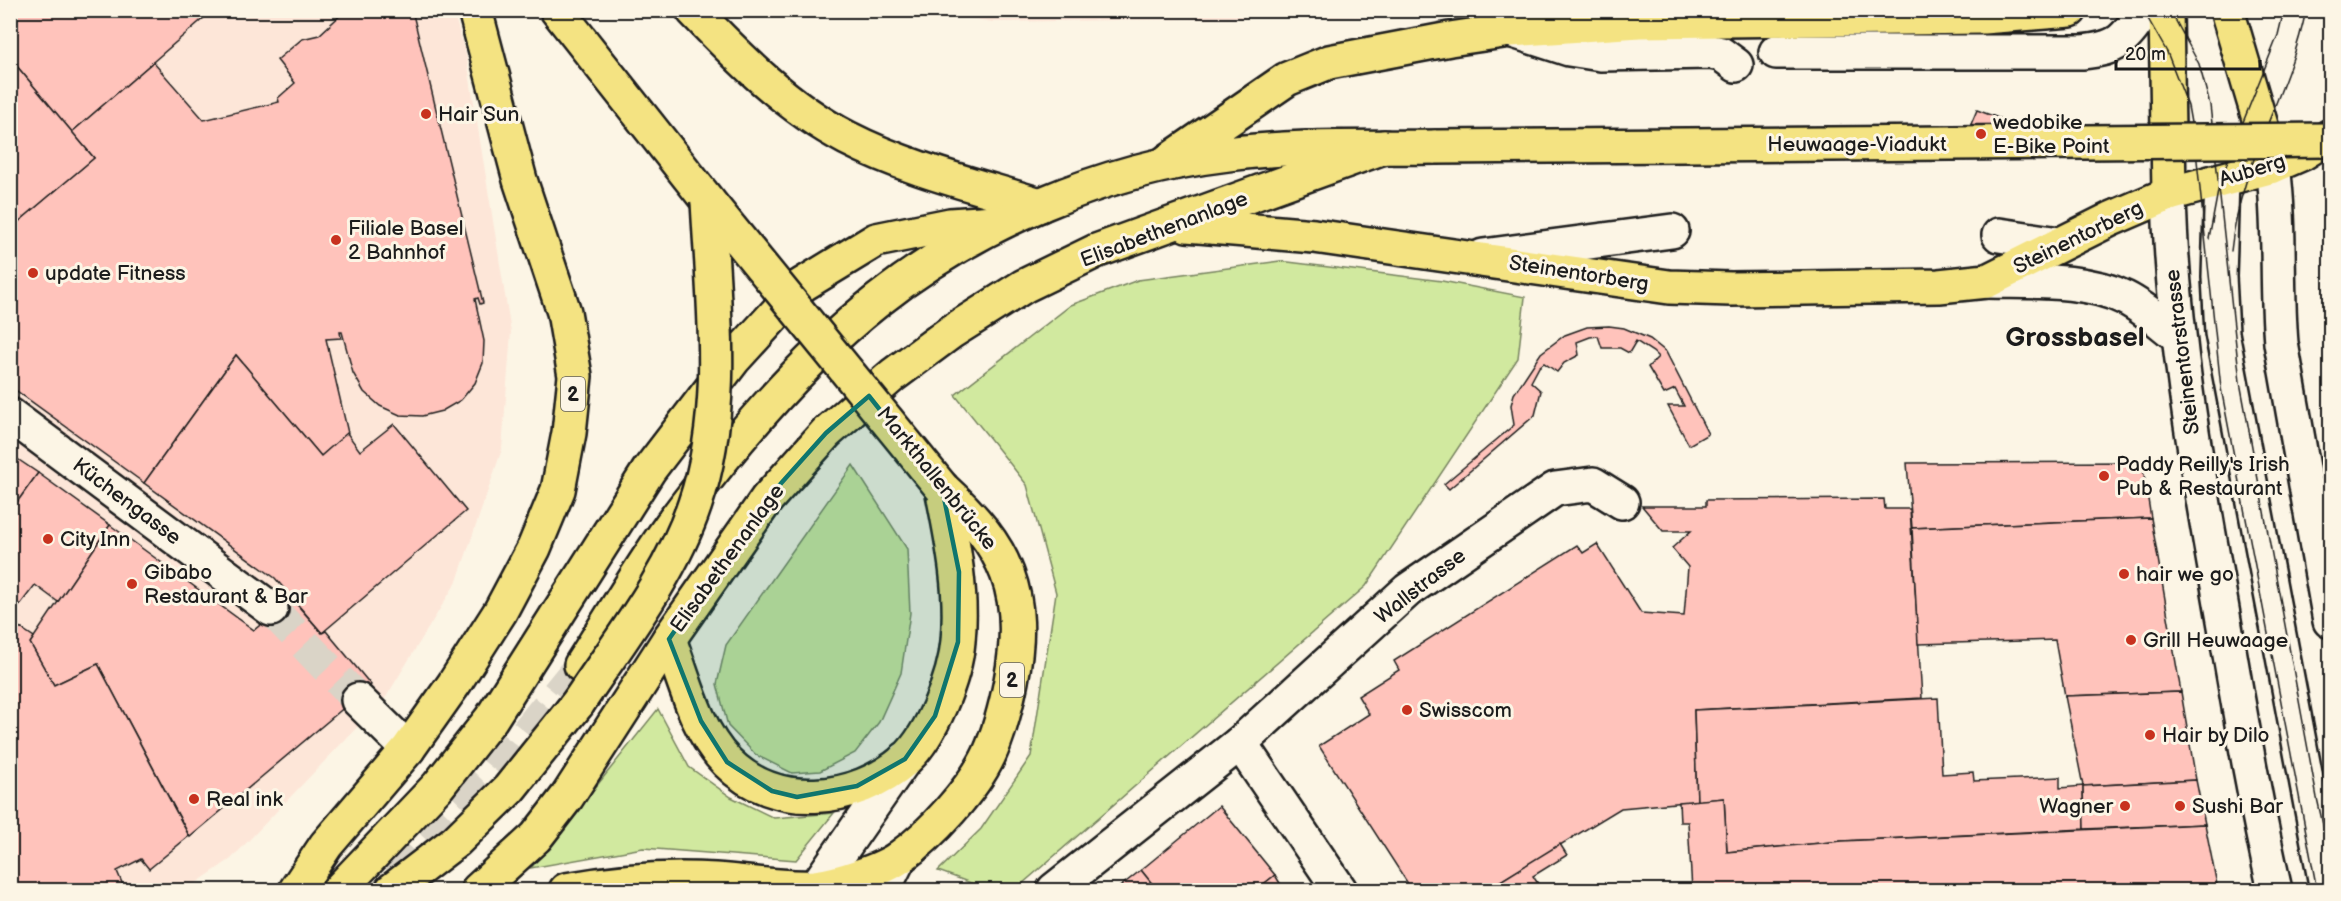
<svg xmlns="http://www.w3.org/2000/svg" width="2341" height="901" font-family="'Balsamiq Sans',sans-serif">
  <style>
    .built { fill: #fde6d8 }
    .green { fill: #d1e99f; stroke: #76825e; stroke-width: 1.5 }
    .building { fill: #ffc3bb; stroke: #1c1c1c; stroke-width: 1.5 }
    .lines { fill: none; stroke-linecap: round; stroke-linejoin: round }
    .minor-tunnel { stroke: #dad4c7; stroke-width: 33; stroke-dasharray: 33 16; stroke-linecap: butt }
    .major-tunnel { stroke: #dad4c7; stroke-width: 33; stroke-dasharray: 33 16; stroke-linecap: butt }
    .minor-casing { stroke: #1c1c1c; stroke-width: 38 }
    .major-casing { stroke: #1c1c1c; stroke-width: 38 }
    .minor { stroke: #fcf5e5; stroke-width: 33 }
    .major { stroke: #f4e382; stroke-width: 33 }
    .tram { stroke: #1c1c1c; stroke-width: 1.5 }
    .major-bridge-casing { stroke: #1c1c1c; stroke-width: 38; stroke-linecap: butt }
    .major-bridge { stroke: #f4e382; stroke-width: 33 }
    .marked { fill: #0f766e; fill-opacity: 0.2; stroke: #0f766e; stroke-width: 4.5; stroke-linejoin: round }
    .poi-dot { fill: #c8321e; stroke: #fcf5e5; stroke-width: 2 }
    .labels { text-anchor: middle; stroke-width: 6; stroke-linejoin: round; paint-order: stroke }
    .shield { fill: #fcf5e5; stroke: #5f5d58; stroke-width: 1.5 }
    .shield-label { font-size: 20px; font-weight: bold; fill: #1c1c1c }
    .poi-label { font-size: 21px; fill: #1c1c1c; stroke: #fcf5e5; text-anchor: start }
    .street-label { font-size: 21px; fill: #1c1c1c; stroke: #fcf5e5 }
    .district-label { font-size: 27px; font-weight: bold; fill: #1c1c1c; stroke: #fcf5e5 }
  </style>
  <rect width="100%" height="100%" fill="#fcf5e5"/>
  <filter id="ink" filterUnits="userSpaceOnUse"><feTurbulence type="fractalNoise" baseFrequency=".0167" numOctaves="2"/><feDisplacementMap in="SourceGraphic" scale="12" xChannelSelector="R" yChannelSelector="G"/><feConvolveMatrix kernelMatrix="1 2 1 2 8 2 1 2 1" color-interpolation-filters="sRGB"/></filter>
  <g filter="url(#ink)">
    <g class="built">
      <polygon points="10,11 453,11 466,54 511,332 502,449 457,581 386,697 231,859 186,890 11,890"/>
      <polygon points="926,11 1686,11 993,22"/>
    </g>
    <g class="green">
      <polygon points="1280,261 1442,281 1525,297 1518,358 1366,586 1015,890 990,890 938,871 981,829 1031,756 1056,593 1027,485 955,395 1071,305 1138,280"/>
      <polygon points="853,465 907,549 910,613 901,673 879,722 855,753 820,771 792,773 756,755 728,726 717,684 726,645"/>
      <polygon points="658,709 689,767 731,797 774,818 834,813 796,860 643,848 531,868"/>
    </g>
    <g class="building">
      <polygon points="10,10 213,10 72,132 10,58"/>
      <polygon points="346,10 412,10 483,303 480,304 478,298 475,299 484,341 483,363 475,383 461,400 442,411 422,416 400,415 380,406 364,392 353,373 342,332 340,332 341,338 326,339 348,433 321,456 236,355 144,483 10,386 10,229 94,158 72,132 153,62 204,120 279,102 278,98 295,83 277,60 302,39 319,35"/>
      <polygon points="10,58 94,158 10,229"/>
      <polygon points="1977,110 2001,119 1985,159 1961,148"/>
      <polygon points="1609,326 1624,328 1650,339 1666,352 1708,434 1689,445 1668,406 1684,406 1675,389 1664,394 1648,367 1658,357 1653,352 1636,341 1629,353 1620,348 1602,348 1598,336 1590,337 1577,342 1579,355 1564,363 1557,372 1544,363 1539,367 1531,382 1541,391 1535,415 1449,489 1444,484 1514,425 1511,405 1514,394 1541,353 1565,335 1587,327"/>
      <polygon points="236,355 321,456 347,433 360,451 394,424 466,511 322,633 275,578 144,483"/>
      <polygon points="10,454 38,473 10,512"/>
      <polygon points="2142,462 2151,518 1912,528 1907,463"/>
      <polygon points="38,473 110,525 58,602 35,585 10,618 10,512"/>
      <polygon points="1884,499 1885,509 1910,509 1922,698 1694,710 1697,801 1621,808 1486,890 1412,890 1319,746 1369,714 1358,696 1399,670 1394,661 1577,545 1583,553 1597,544 1641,613 1684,616 1688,567 1672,548 1691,531 1663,531 1642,506 1706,506 1706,500"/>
      <polygon points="2151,518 2181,692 2065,696 2055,640 1918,644 1912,528"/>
      <polygon points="110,525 254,630 292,599 322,633 326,631 371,685 190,837 98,664 54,685 30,643"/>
      <polygon points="10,621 34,637 30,643 54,685 98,664 189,836 149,869 141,859 117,871 125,890 10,890"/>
      <polygon points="2181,692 2196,780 2083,786 2065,696"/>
      <polygon points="1938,698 1942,774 1973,772 1974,781 2060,777 2060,788 2083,786 2084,829 1842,841 1727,852 1724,798 1697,801 1694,710"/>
      <polygon points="2196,780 2205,824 2084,829 2083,786"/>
      <polygon points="1724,798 1727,852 1842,841 2205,824 2218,890 1692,890 1688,822 1680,822 1679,802"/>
      <polygon points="1219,806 1275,875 1256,890 1157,890 1141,870"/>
      <polygon points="1560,844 1567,855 1533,876 1542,890 1486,890"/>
      <polygon points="1141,870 1157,890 1116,890"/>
      <polygon points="1275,875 1284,890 1290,888 1292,890 1256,890"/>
    </g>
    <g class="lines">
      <polyline class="minor-tunnel" points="271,609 358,700"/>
      <polyline class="major-tunnel" points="393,876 492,775 581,665"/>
      <defs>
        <g id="minor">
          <polyline points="1510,30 1569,49 1601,54 1711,52 1721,54 1736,65"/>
          <path d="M1776,52H2082C2119,48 2124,41 2145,10"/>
          <path d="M2273,166C2281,225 2276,284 2281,343L2330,621"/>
          <polyline points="2222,180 2219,277 2222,333 2327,890"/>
          <path d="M2169,194C2172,326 2195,456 2218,586C2236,688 2252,790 2275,890"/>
          <polyline points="1999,235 2059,244"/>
          <polyline points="1483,256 1672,231"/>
          <path d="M1987,281C2032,282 2084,278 2125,298C2145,308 2161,323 2178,336"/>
          <polyline points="10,415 271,609"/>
          <polyline points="358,700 408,749"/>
          <polyline points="1240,743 1340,890"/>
          <polyline points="814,890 905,759"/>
          <polyline points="883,890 899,858"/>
          <polyline points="1054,890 1240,743 1408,590 1555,489 1593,484 1622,502"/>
        </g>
        <g id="major">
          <polyline points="557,10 708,201"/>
          <path d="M693,10C739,58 787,107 847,138C907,169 975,185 1040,205"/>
          <polyline points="2166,10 2169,194"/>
          <polyline points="2227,10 2273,166"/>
          <polyline points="1168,161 1287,79 1329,62 1450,39 1510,30 1639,21 1983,17 2070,10"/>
          <polyline points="1187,225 1314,236 1669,287 1731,289 1939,286 1987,281 2111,219 2169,194 2273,166 2303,153 2330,136"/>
          <path d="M669,639C684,679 696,731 727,762C775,811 855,803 905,760C932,735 955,677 958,641C963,589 952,539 942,488"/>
          <path d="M581,665C611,618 639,570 671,525C729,447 800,362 877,301C976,223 1102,169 1228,154C1297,145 1367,148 1436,147"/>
          <polyline points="296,890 326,845 408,749 454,684 500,612 534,548 558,490 569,433 575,376 564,312 520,180 475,10"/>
          <polyline points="339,890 438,786 491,719 649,470 734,359 802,285 876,240 950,225 995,222"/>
          <polyline points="392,890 456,841 509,789 578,703"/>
          <polyline points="478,890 536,837 567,797 669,639 767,499 826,433 893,375 951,332 1024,286 1096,251 1384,147"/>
          <path d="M566,890C615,881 665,877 715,880C748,882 782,889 815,887C836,885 883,870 900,857C931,835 973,789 989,755C1000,731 1006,706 1011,681C1028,593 1007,547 942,488"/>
        </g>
      </defs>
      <use href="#minor" class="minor-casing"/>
      <use href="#major" class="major-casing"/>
      <use href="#minor" class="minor"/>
      <use href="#major" class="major"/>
      <g class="tram">
        <polyline points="2143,10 2167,52 2188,106 2196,151 2221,388 2317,890"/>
        <polyline points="2170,10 2199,64 2210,105 2240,382 2317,798 2330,856"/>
        <polyline points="2209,239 2219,186 2231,152 2278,35 2284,10"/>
        <path d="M2231,251C2240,163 2289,95 2306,10"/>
      </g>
      <defs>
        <g id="major-bridge">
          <polyline points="1436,147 2330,140"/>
          <polyline points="708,201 942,488"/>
          <path d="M578,703C620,640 671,576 695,504C728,408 713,300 708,201"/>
        </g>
      </defs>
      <use href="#major-bridge" class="major-bridge-casing"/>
      <use href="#major-bridge" class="major-bridge"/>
    </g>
  </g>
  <path class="marked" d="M869,396L942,488L959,572L958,642L935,716L905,759L857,786L797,797L772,791L727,762L701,721L669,639L767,499L826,433Z"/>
  <g class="poi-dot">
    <circle cx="426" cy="114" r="6"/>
    <circle cx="1981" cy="134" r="6"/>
    <circle cx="336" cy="240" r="6"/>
    <circle cx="33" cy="273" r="6"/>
    <circle cx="2104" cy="476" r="6"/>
    <circle cx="48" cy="539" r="6"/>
    <circle cx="2124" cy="574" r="6"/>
    <circle cx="132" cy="584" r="6"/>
    <circle cx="2131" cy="640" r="6"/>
    <circle cx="1407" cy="710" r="6"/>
    <circle cx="2150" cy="735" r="6"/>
    <circle cx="194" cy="799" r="6"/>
    <circle cx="2125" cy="806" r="6"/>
    <circle cx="2180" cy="806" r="6"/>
  </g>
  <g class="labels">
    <g class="shield">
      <rect x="561" y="377" width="24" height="34" rx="4.5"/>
      <rect x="1000" y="663" width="24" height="34" rx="4.5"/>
    </g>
    <g class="shield-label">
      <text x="573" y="401">2</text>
      <text x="1012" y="687">2</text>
    </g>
    <g class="poi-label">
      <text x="438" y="121">Hair Sun</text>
      <text x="1993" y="129">wedobike<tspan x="1993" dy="24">E-Bike Point</tspan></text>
      <text x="348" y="235">Filiale Basel<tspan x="348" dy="24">2 Bahnhof</tspan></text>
      <text x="45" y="280">update Fitness</text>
      <text x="2116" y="471">Paddy Reilly's Irish<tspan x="2116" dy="24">Pub &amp; Restaurant</tspan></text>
      <text x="60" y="546">City Inn</text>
      <text x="144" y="579">Gibabo<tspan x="144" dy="24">Restaurant &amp; Bar</tspan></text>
      <text x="2136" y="581">hair we go</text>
      <text x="2143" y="647">Grill Heuwaage</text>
      <text x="1419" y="717">Swisscom</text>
      <text x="2162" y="742">Hair by Dilo</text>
      <text x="206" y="806">Real ink</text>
      <text x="2113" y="813" text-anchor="end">Wagner</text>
      <text x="2192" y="813">Sushi Bar</text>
    </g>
    <g class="street-label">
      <text x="1857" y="151">Heuwaage-Viadukt</text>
      <text transform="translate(2252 170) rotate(-17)" y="7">Auberg</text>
      <text transform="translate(1164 229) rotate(-21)" y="7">Elisabethenanlage</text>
      <text transform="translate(2078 237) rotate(-26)" y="7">Steinentorberg</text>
      <text transform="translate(1579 273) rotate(9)" y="7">Steinentorberg</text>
      <text transform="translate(2182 352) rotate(-97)" y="7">Steinentorstrasse</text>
      <text transform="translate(937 478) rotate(51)" y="7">Markthallenbrücke</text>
      <text transform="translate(127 501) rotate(37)" y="7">Küchengasse</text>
      <text transform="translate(727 558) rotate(-54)" y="7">Elisabethenanlage</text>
      <text transform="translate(1420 586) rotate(-38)" y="7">Wallstrasse</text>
    </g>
    <g class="district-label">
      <text x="2075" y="346">Grossbasel</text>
    </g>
  </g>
  <rect width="2341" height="901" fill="none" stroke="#fcf5e5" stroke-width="36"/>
  <rect x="18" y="18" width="2305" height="865" fill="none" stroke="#1c1c1c" stroke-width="2" filter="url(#ink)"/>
  <path d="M2116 60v9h144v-9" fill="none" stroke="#1c1c1c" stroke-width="3"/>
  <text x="2125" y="60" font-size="18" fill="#1c1c1c" stroke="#fcf5e5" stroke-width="4.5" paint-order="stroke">20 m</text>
</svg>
